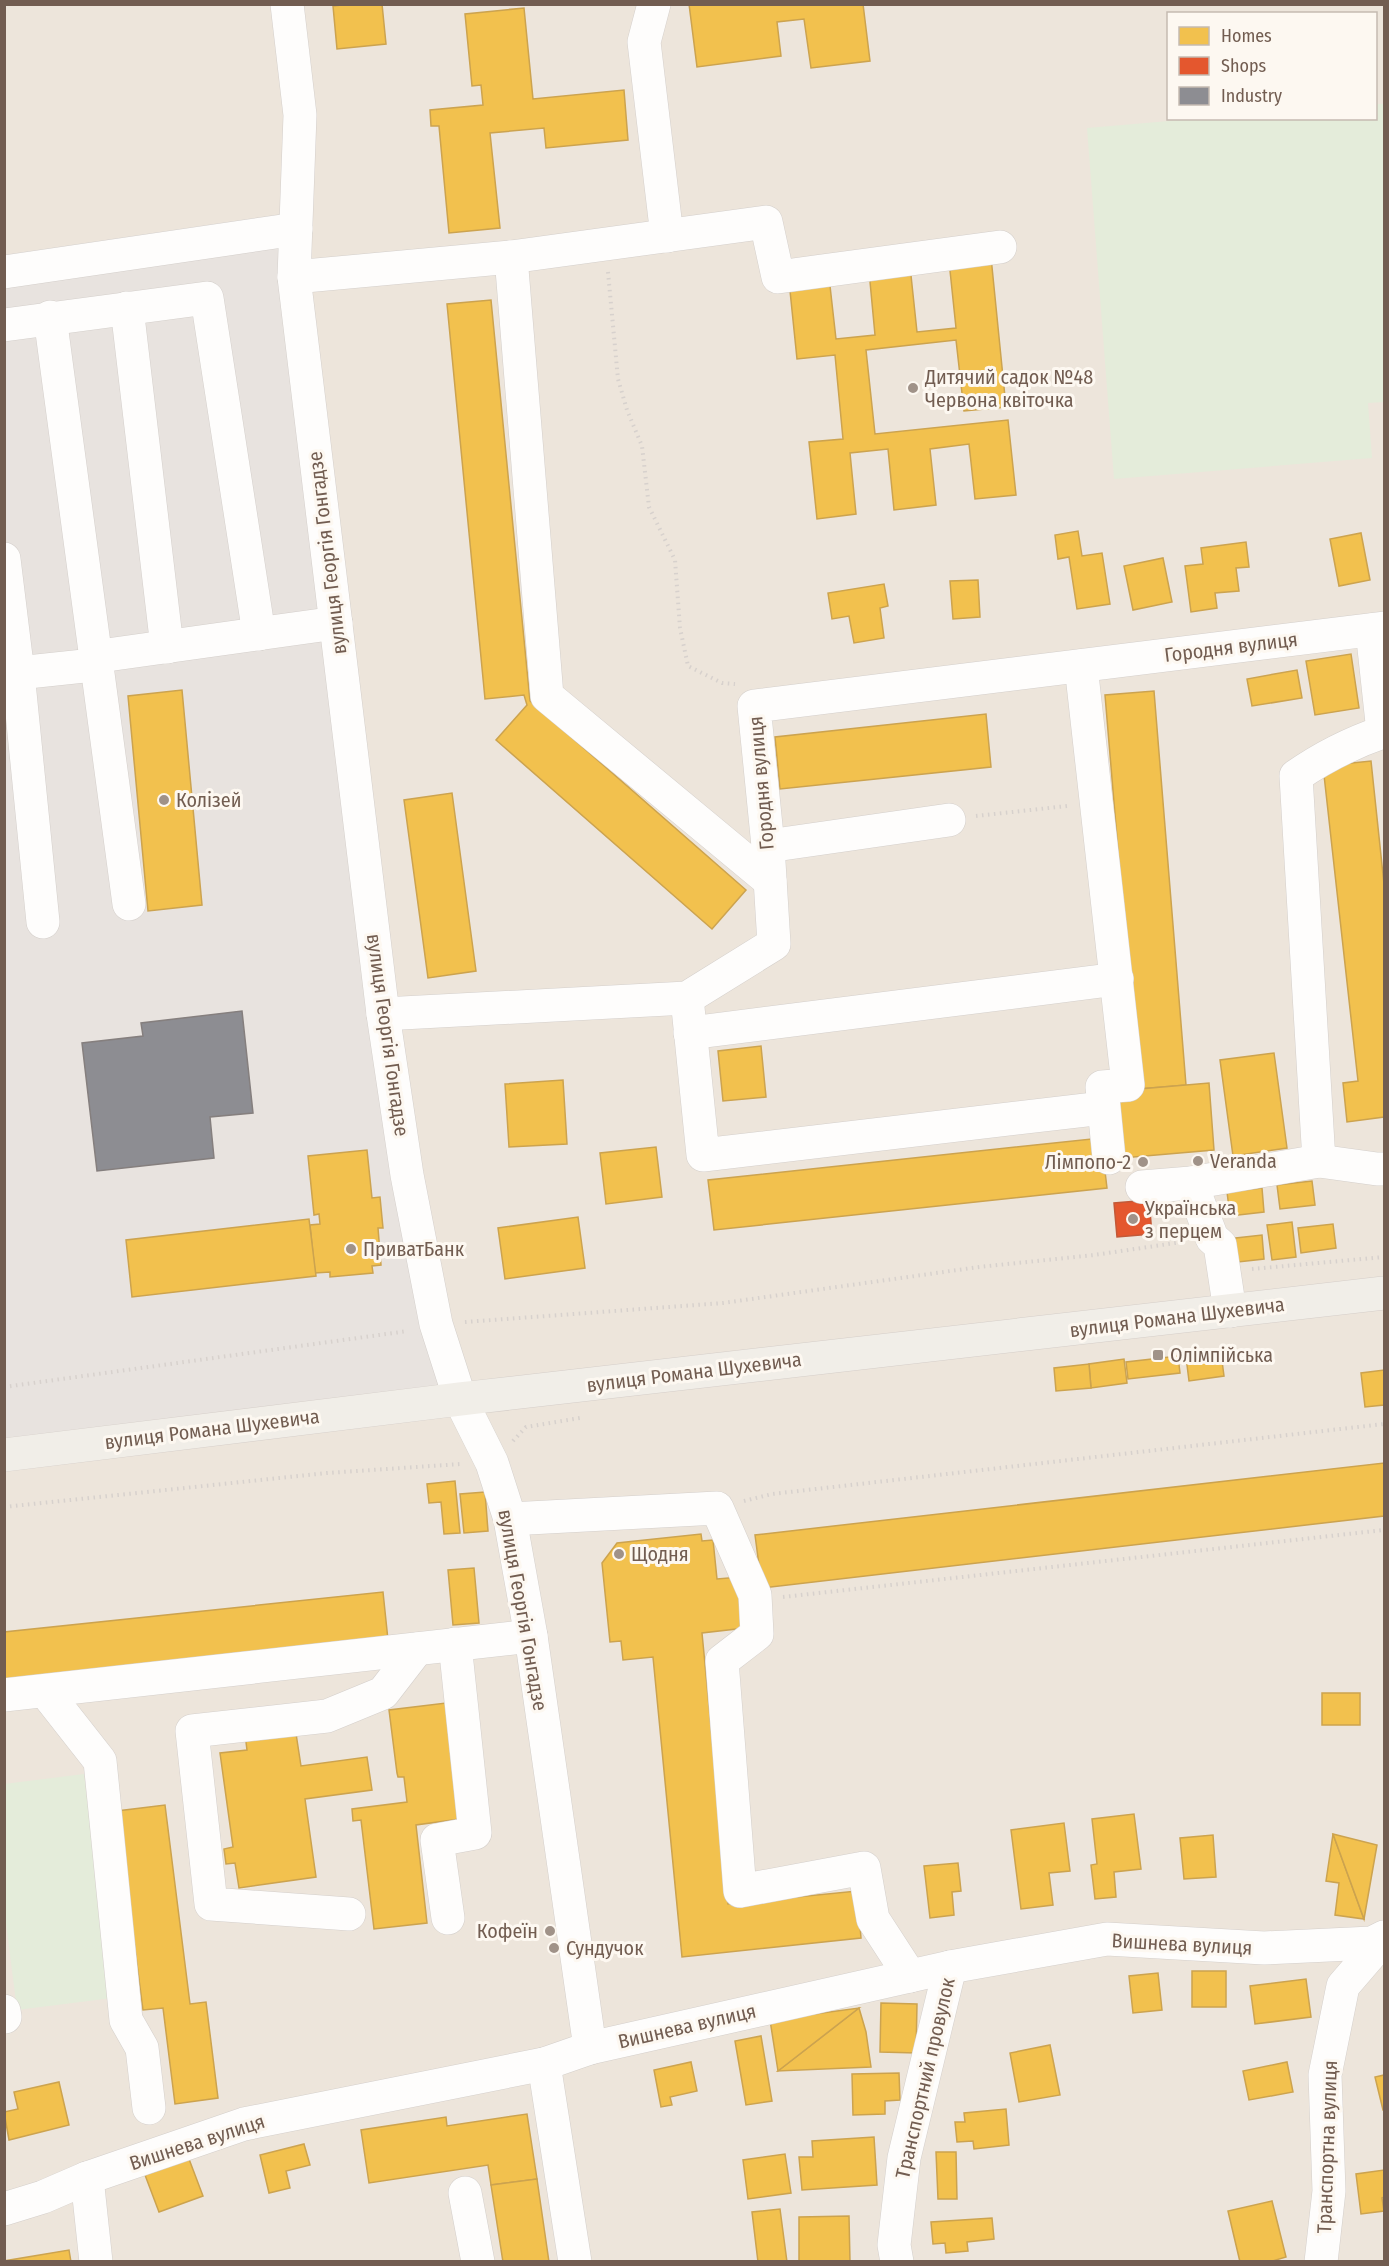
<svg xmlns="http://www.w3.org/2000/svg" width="1389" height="2266" font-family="'Fira Sans Condensed',sans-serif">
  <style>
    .residential { fill: #ede5db; fill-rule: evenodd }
    .industrial { fill: #e8e3df }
    .green { fill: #e4ecda }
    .homes { fill: #f2c14e; stroke: #cca34f; stroke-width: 1.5 }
    .shops { fill: #e4572e; stroke: #c25938; stroke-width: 1.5 }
    .industry { fill: #8d8d92; stroke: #857f7e; stroke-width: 1.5 }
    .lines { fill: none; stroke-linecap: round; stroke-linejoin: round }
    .minor-casing { stroke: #d4cfcb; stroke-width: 34 }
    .major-casing { stroke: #d5cec9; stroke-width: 34 }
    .path { stroke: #d7d1cd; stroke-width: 4; stroke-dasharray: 1.5 4.5; stroke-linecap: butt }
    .minor { stroke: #fefdfc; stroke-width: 33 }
    .major { stroke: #f1eee8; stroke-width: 33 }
    .poi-dot { fill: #a09288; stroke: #fdf8f1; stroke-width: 2 }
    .labels { text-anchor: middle; stroke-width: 6; stroke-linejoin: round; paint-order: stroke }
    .poi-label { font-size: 20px; fill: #725d51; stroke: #fdf8f1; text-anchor: start }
    .street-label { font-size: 20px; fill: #725d51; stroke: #fdf8f1 }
  </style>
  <rect width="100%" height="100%" fill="#f6f3ee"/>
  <g class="residential">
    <polygon points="4,5 274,5 288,116 284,214 5,255"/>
    <path d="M299,5H1384V1280L468,1384L448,1321L396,1012L306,276ZM1168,14H1376V118H1168Z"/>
    <polygon points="1384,1306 1384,2261 5,2261 4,1467"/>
  </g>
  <polygon class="industrial" points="284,214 444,1387 5,1441 5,255"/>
  <g class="green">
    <polygon points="1376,104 1384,104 1384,402 1368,403 1372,458 1114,479 1087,128 1204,118 1376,118"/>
    <polygon points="84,1774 112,1998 17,2010 4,1907 4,1784"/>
  </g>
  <g class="homes">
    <polygon points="351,4 382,4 386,44 337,49 333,6"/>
    <polygon points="689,4 863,4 870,61 811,68 804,19 777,22 781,56 697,67"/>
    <polygon points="524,8 533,99 624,90 628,140 546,148 544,128 490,133 500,228 449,233 439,126 431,126 430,110 483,105 481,85 472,86 465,14"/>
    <polygon points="991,257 1006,407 964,411 956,340 866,350 875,434 1008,420 1016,495 975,499 969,444 930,449 936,505 894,510 888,449 850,453 856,514 817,519 809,442 843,439 835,355 797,359 789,281 829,277 836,339 875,335 869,271 910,266 917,332 956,328 949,261"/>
    <polygon points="491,300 530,701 746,890 712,929 496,740 527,705 524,695 485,699 447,304"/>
    <polygon points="1078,531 1082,556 1102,553 1110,604 1077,609 1069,557 1058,559 1055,535"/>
    <polygon points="1361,533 1370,580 1339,586 1330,539"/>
    <polygon points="1246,542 1249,567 1236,568 1239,591 1215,593 1217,608 1191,612 1185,566 1203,564 1201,548"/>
    <polygon points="1163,558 1172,602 1133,610 1124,566"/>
    <polygon points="978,580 980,617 953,619 950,581"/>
    <polygon points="884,584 888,606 880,608 884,638 854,643 849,616 832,619 828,593"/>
    <polygon points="1351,654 1359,708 1315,715 1306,661"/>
    <polygon points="1297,670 1302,698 1252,706 1247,679"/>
    <polygon points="182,690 202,905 148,911 128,696"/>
    <polygon points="1154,691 1186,1085 1138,1089 1105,695"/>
    <polygon points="986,714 991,767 780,789 775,737"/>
    <polygon points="1371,761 1384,884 1384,1117 1347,1122 1343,1083 1358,1081 1323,766"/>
    <polygon points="452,793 476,971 428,978 404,800"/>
    <polygon points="761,1046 766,1097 723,1101 718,1051"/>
    <polygon points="1274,1053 1287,1148 1233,1156 1220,1060"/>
    <polygon points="563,1080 567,1144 509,1147 505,1084"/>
    <polygon points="1209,1083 1214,1150 1122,1158 1116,1091"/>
    <polygon points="1101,1138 1107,1188 714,1230 708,1180"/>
    <polygon points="656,1147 662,1197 606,1204 600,1153"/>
    <polygon points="367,1150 372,1198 380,1197 383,1228 378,1228 381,1265 372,1266 373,1273 330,1277 330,1272 315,1273 310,1225 320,1224 319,1214 314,1215 308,1156"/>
    <polygon points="1312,1181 1315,1205 1280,1209 1277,1185"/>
    <polygon points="1262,1188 1264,1212 1230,1216 1227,1192"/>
    <polygon points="578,1217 585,1268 505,1279 498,1228"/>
    <polygon points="309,1219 316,1276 132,1297 126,1240"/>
    <polygon points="1292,1222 1296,1257 1272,1260 1267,1225"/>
    <polygon points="1333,1224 1336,1248 1301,1253 1298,1228"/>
    <polygon points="1262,1235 1264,1259 1229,1263 1227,1239"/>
    <polygon points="1221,1353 1224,1376 1189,1381 1186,1357"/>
    <polygon points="1178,1356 1180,1373 1128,1379 1126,1362"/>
    <polygon points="1124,1359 1127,1383 1091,1388 1089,1364"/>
    <polygon points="1089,1364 1091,1388 1056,1391 1054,1368"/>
    <polygon points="1384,1370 1384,1405 1365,1407 1361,1373"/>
    <polygon points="1384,1463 1384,1516 762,1588 755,1535"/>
    <polygon points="455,1481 460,1533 444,1534 441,1502 429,1503 427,1484"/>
    <polygon points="485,1492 488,1531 464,1533 460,1494"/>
    <polygon points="701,1534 702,1541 713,1540 717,1579 740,1577 745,1628 702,1633 728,1904 857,1891 861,1938 682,1957 653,1657 623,1660 621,1641 610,1642 602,1563 617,1543"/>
    <polygon points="474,1568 479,1623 453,1625 448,1570"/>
    <polygon points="383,1592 388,1640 4,1682 4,1632"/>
    <rect x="1322" y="1693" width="38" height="32"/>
    <polygon points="446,1703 460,1819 416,1825 427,1923 374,1929 361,1820 353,1821 352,1809 407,1802 404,1777 398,1777 397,1773 389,1710"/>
    <polygon points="295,1727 301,1766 367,1757 372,1790 305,1799 316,1877 239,1888 235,1863 226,1864 224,1849 233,1847 220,1753 247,1750 245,1734"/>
    <polygon points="165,1805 190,2004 206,2002 218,2098 175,2104 163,2008 143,2010 117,1811"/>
    <polygon points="1134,1814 1141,1869 1114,1872 1116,1897 1095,1899 1091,1865 1097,1864 1092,1819"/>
    <polygon points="1064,1823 1070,1871 1049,1873 1053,1905 1021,1909 1011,1830"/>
    <polygon points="1333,1834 1364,1919 1335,1915 1339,1883 1326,1881"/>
    <polygon points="1333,1834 1377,1845 1364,1919"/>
    <polygon points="1213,1835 1216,1877 1184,1879 1180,1838"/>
    <polygon points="958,1863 961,1891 952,1892 954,1915 930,1918 924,1866"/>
    <rect x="1192" y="1971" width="34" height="36"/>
    <polygon points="1158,1973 1162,2010 1133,2013 1129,1976"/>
    <polygon points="1306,1979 1311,2017 1255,2024 1250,1986"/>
    <polygon points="881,2003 917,2004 916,2053 880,2052"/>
    <polygon points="859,2008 866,2032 871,2067 778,2071"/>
    <polygon points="859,2008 778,2071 770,2020"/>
    <polygon points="761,2036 772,2101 746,2105 735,2041"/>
    <polygon points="1050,2045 1060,2095 1019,2102 1010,2053"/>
    <polygon points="691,2062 697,2091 670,2097 672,2105 661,2107 654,2070"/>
    <polygon points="1287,2062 1293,2092 1249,2100 1243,2071"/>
    <polygon points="899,2073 900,2100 885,2101 885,2114 853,2115 852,2074"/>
    <polygon points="1384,2075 1384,2110 1383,2110 1375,2077"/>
    <polygon points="59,2082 69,2125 9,2140 4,2112 18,2109 14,2092"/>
    <polygon points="1006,2109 1009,2145 974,2149 973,2141 957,2142 955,2122 965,2122 964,2113"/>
    <polygon points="527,2114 537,2179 491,2185 488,2165 369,2183 361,2130 446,2117 447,2126"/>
    <polygon points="874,2137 877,2185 802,2190 799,2157 813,2157 812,2141"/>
    <polygon points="304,2144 310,2165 286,2171 290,2188 269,2193 260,2155"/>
    <polygon points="936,2152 956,2152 957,2199 938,2199"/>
    <polygon points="785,2154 791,2193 748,2199 743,2160"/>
    <polygon points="189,2159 203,2196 159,2212 145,2175"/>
    <polygon points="1384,2170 1384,2197 1382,2198 1384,2211 1361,2214 1356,2174"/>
    <polygon points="537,2179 549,2262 503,2262 491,2185"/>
    <polygon points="1272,2201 1286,2257 1269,2262 1240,2262 1228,2211"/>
    <polygon points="780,2209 787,2262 758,2262 752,2212"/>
    <polygon points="849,2216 850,2262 799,2262 799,2217"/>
    <polygon points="992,2218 994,2239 967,2242 968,2251 946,2253 945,2243 933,2244 931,2222"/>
    <polygon points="69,2250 71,2262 4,2262 4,2261"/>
  </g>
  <polygon class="shops" points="1149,1200 1152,1234 1117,1237 1114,1203"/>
  <polygon class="industry" points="242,1011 253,1113 210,1117 214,1158 97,1171 82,1043 143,1036 141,1023"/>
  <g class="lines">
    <defs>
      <g id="minor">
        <polyline points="287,4 300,115 294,277 383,1014 407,1175 436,1324 460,1399 492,1463 510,1519 531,1636 590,2048"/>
        <polyline points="654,4 644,42 667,236"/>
        <polyline points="511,257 547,696 770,881"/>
        <polyline points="4,272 296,229"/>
        <polyline points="294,277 511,257 766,222 778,277 1000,247"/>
        <polyline points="127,308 167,647"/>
        <polyline points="50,317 129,904"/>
        <polyline points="4,325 207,298 259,634"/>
        <polyline points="4,559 18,673 43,922"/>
        <polyline points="1081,666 1128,1085 1102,1087 1109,1158"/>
        <polyline points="18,673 84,666 107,655 336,623"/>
        <polyline points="768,846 949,820"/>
        <polyline points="687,998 703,1155 1103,1108"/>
        <polyline points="383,1014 687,998 774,944 768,846 754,706 1384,628"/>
        <polyline points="690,1033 1117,979"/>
        <path d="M1319,1161L1296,776C1323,757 1351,743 1383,732L1372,630"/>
        <polyline points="1191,1183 1212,1238 1220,1245 1230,1311"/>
        <polyline points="1142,1187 1191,1183 1319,1161 1377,1169 1384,1169"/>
        <polyline points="510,1519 717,1508 755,1595 757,1634 722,1661 740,1891 864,1868 873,1919 910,1976"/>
        <polyline points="45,1691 100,1761 126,2020 142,2048 149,2108"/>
        <polyline points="4,1695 531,1636"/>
        <polyline points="349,1914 211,1904 192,1731 327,1716 383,1693 417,1649"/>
        <polyline points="448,1918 437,1840 475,1833 455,1644"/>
        <polyline points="4,2011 5,2017"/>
        <polyline points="544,2064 575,2262"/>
        <polyline points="87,2178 96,2262"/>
        <polyline points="465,2193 478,2262"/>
        <polyline points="4,2209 43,2197 87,2178 244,2124 544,2064 590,2048 950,1967 1107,1939 1264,1948 1372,1943 1384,1937"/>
        <polyline points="897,2262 894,2245 904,2158 950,1967"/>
        <polyline points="1321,2262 1329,2191 1325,2075 1343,1986 1374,1950 1384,1943"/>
      </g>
      <polyline id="major" points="4,1455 460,1399 1384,1293"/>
    </defs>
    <use href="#minor" class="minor-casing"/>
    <use href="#major" class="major-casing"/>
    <g class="path">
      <polyline points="608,272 618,379 627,410 642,446 649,507 675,560 680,628 688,666 722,683 735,684"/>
      <polyline points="976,816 1067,806"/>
      <polyline points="1252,1269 1384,1257"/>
      <polyline points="465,1322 723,1303 979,1267 1094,1255 1182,1242"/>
      <polyline points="4,1387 408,1331"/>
      <polyline points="513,1441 526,1427 580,1418"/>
      <polyline points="744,1501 772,1494 1384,1424"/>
      <polyline points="4,1507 327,1473 461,1464"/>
      <polyline points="783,1597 1384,1530"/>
    </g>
    <use href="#minor" class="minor"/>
    <use href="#major" class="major"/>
  </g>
  <g class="poi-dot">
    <circle cx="913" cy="388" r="6"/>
    <circle cx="164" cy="800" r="6"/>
    <circle cx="1198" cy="1161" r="6"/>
    <circle cx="1143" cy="1162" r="6"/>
    <circle cx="1133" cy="1219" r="6"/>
    <circle cx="351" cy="1249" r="6"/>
    <rect x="1152" y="1349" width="12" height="12" rx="3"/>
    <circle cx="619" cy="1554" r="6"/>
    <circle cx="550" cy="1931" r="6"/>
    <circle cx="554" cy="1948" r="6"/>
  </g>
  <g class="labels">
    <g class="poi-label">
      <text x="925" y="384">Дитячий садок №48<tspan x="925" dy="23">Червона квіточка</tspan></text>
      <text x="176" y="807">Колізей</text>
      <text x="1210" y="1168">Veranda</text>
      <text x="1131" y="1169" text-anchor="end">Лімпопо-2</text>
      <text x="1145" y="1215">Українська<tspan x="1145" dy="23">з перцем</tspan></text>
      <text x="363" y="1256">ПриватБанк</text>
      <text x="1170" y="1362">Олiмпiйська</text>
      <text x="631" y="1561">Щодня</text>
      <text x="538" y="1938" text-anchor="end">Кофеїн</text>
      <text x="566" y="1955">Сундучок</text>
    </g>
    <g class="street-label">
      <text transform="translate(327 553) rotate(-97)" y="7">вулиця Георгія Гонгадзе</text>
      <text transform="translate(1231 647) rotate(-7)" y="7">Городня вулиця</text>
      <text transform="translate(761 783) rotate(-95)" y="7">Городня вулиця</text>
      <text transform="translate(388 1035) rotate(82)" y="7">вулиця Георгія Гонгадзе</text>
      <text transform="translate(1177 1317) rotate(-7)" y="7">вулиця Романа Шухевича</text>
      <text transform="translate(694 1372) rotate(-7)" y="7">вулиця Романа Шухевича</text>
      <text transform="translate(212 1429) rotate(-7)" y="7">вулиця Романа Шухевича</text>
      <text transform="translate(523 1610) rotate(80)" y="7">вулиця Георгія Гонгадзе</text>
      <text transform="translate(1182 1944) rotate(3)" y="7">Вишнева вулиця</text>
      <text transform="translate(687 2026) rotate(-13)" y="7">Вишнева вулиця</text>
      <text transform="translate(925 2078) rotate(-77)" y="7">Транспортний провулок</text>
      <text transform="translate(197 2142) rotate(-18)" y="7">Вишнева вулиця</text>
      <text transform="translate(1327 2147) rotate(-88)" y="7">Транспортна вулиця</text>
    </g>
  </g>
  <rect width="1389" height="2266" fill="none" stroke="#725d51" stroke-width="12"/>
  <rect x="1167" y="12" width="210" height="108" fill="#fdf8f1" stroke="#c5bab1" stroke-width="1.5"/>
  <rect x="1179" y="27" width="30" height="18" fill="#f2c14e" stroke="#c5bab1" stroke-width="1.5"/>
  <text x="1221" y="42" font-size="18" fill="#725d51">Homes</text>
  <rect x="1179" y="57" width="30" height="18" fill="#e4572e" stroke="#c5bab1" stroke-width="1.5"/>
  <text x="1221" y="72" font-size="18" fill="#725d51">Shops</text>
  <rect x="1179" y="87" width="30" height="18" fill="#8d8d92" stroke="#c5bab1" stroke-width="1.5"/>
  <text x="1221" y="102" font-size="18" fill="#725d51">Industry</text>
</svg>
